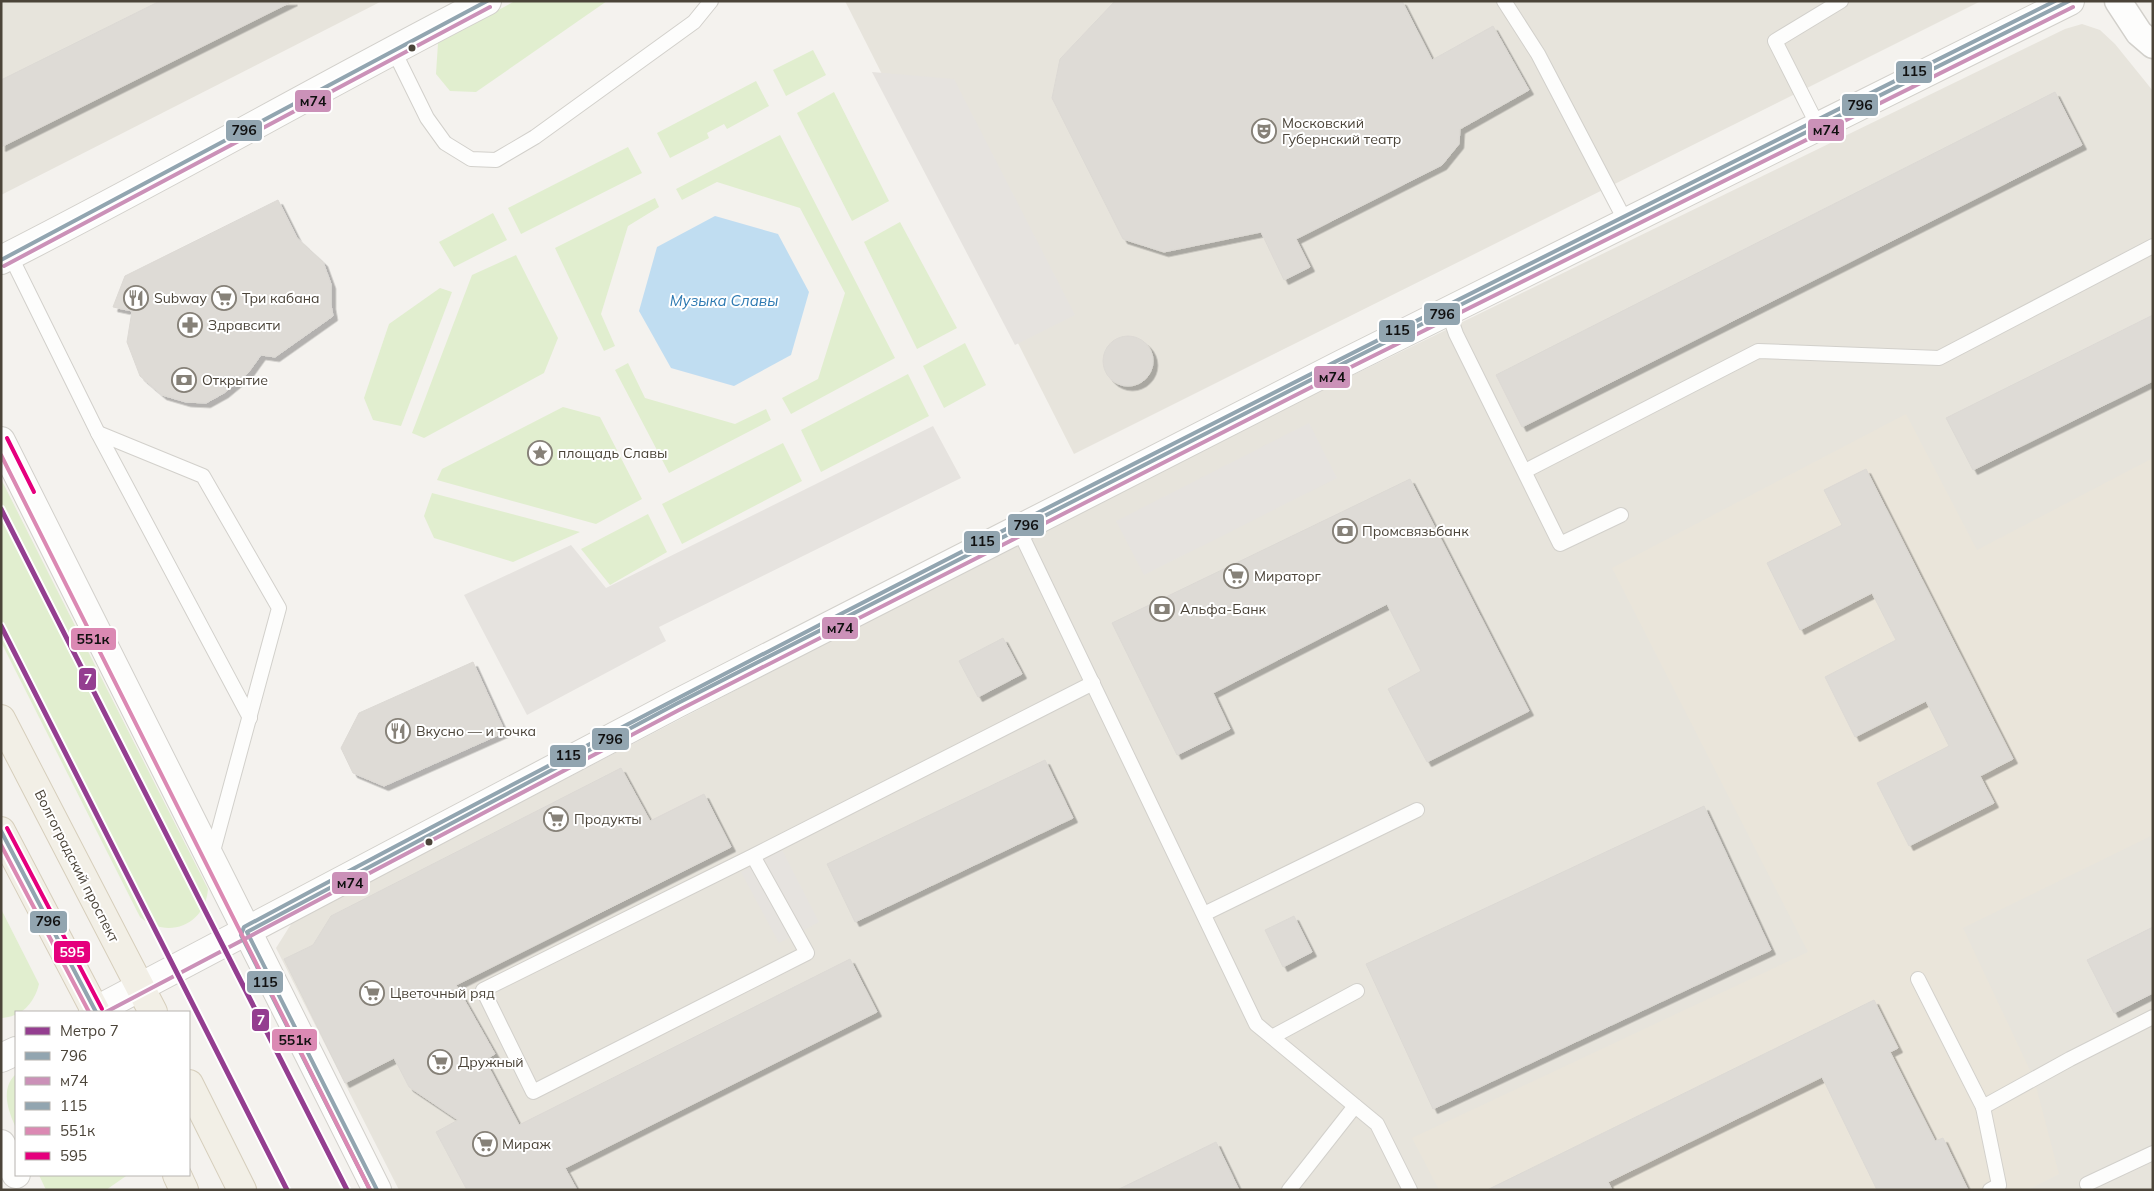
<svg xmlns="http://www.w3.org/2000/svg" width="2154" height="1191" font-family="Mulish,sans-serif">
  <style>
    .residential { fill: #e7e4dc }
    .education { fill: #eae5da }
    .green { fill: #e1eecf }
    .parking { fill: #e6e3df }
    .water { fill: #c0ddf1 }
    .building { fill: #dedbd6; stroke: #dcd9d4; filter: url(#shadow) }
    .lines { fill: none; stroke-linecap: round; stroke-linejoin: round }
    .service-casing { stroke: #d2d0cb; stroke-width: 16 }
    .minor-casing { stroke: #d2d0cb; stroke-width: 29 }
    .tertiary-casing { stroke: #d2d0cb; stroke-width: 30 }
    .primary-casing { stroke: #d6cebb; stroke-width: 30 }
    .service { stroke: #fdfdfc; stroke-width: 14 }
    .minor { stroke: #fdfdfc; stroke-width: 26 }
    .tertiary { stroke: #fdfdfc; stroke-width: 28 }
    .primary { stroke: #f2efe6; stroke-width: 28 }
    .bus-1-casing { stroke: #fff; stroke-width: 8 }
    .bus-2-casing { stroke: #fff; stroke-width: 8 }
    .bus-3-casing { stroke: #fff; stroke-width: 8 }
    .bus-4-casing { stroke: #fff; stroke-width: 8 }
    .bus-5-casing { stroke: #fff; stroke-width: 8 }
    .bus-1 { stroke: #92a5b0; stroke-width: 4 }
    .bus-2 { stroke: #cb91b8; stroke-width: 4 }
    .bus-3 { stroke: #92a5b0; stroke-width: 4 }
    .bus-4 { stroke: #db89b3; stroke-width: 4 }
    .bus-5 { stroke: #e5007d; stroke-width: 4 }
    .metro-1-casing { stroke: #fff; stroke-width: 9 }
    .metro-1 { stroke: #943e90; stroke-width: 5 }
    .bus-dot { fill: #4b4439; stroke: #fff; stroke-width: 2 }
    .labels { text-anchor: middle; stroke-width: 4; stroke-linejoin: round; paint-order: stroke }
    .poi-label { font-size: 14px; fill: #4b4439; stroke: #fff; text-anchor: start }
    .street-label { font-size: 14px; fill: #4b4439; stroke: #fff }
    .water-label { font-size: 15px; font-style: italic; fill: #2e7ab2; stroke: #fff }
    .line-badge { stroke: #fff; stroke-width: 2 }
    .badge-label { font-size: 14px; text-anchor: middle; font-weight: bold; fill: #fff }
    .pale-badge-label { font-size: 14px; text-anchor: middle; font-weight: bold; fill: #111 }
  </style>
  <defs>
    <filter id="shadow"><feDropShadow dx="4.5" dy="4.5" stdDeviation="0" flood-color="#0004"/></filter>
  </defs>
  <rect width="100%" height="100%" fill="#f4f2ee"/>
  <g class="residential">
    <polygon points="1,1 382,1 1,195"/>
    <polygon points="845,1 1981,1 1074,454"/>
    <polygon points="2082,24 2100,30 2115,44 2153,91 2153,1190 399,1190 276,948 293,921 1160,469 2065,29"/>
  </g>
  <polygon class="education" points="1906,414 1977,550 2153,458 2153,835 1963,928 2034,1079 2059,1174 2027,1190 1439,1190 1412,1138 1808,952 1612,568"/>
  <g class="green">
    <polygon points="515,1 607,1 476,92 450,91 436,74 438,43"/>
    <polygon points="813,50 826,75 786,96 773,70"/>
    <polygon points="756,81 769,106 727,129 724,124 707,133 709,138 670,158 657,133"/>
    <polygon points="834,92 889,201 852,221 797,113"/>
    <polygon points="780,135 895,358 791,414 782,398 818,379 845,293 800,208 717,182 682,200 676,189"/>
    <polygon points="628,147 642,173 521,234 508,208"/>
    <polygon points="655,198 659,207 628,226 601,314 615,346 604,351 555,248"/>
    <polygon points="493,213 507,240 454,267 439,242"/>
    <polygon points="900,222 957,328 917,349 864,242"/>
    <polygon points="516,255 558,338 544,373 424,438 412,433 472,275"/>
    <polygon points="440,288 452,292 401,426 373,420 364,398 389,324"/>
    <polygon points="965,343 986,385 944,408 923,366"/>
    <polygon points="628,363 645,398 735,424 766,409 771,420 669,473 615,370"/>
    <polygon points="908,374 929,416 821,472 801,430"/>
    <polygon points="563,407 600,417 642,499 596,524 437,480 442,469"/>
    <polygon points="783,443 802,481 682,544 662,504"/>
    <path d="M1,479L208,889C205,925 168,940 140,917L1,642Z"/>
    <polygon points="432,493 580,532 513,562 434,538 424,516"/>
    <polygon points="648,514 667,552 610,585 581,549"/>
    <path d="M1,909L39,984C34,1004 21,1017 1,1018Z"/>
    <path d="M16,1074V1128C8,1111 0,1088 16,1074Z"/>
    <polygon points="39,1175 125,1175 126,1176 106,1190 46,1190"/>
  </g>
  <g class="parking">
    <polygon points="872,72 954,79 1075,315 1015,345"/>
    <polygon points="1309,423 1337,478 1144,575 1116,521"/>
    <polygon points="933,426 961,478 659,627 666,641 527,715 464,595 571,545 606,588"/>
    <polygon points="782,850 819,922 779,943 741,872"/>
  </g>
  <polygon class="water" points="715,216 778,234 809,292 791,355 734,386 671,368 639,311 657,247"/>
  <g class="building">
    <polygon points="160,1 293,1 1,147 1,80"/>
    <polygon points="1115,1 1402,1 1432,60 1493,26 1529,90 1460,129 1459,144 1442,165 1296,239 1310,267 1284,280 1261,232 1164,252 1123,239 1052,98 1060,59"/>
    <polygon points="2055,92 2082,145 1522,427 1496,375"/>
    <polygon points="278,200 297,238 323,262 331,284 331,305 333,316 275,357 261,355 248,373 224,393 206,403 186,402 162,395 140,376 127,342 132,311 113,307 125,276"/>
    <polygon points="2153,315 2153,381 1973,470 1946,418"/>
    <circle cx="1128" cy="361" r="25"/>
    <polygon points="1866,469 2013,759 1980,776 1994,803 1909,846 1877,783 1949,746 1926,701 1855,737 1825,677 1896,640 1872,593 1800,630 1767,563 1842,525 1824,490"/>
    <polygon points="1410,479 1529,711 1427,762 1388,689 1421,671 1387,604 1213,693 1230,729 1177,755 1112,623"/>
    <polygon points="1003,638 1022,674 978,697 959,661"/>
    <polygon points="473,662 505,732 384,786 353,773 341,748 359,713"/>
    <polygon points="1045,760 1073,818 855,922 827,864"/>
    <polygon points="621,768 650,821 704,794 731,847 456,985 495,1054 485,1060 519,1125 850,959 877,1012 565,1168 577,1190 467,1190 436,1132 458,1120 409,1087 394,1058 345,1083 284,959 313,945 331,916"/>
    <polygon points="1704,806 1771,950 1433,1109 1366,964"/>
    <polygon points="1294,916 1312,952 1283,967 1265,930"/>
    <polygon points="2153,927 2153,993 2114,1013 2087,960"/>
    <polygon points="1874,1000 1898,1048 1890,1052 1935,1141 1943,1138 1968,1190 1877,1190 1822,1077 1608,1182 1612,1190 1487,1190"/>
    <polygon points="1216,1142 1239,1190 1117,1190"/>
  </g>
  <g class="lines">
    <defs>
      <g id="service">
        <polyline points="1504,1 1538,54 1626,222"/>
        <polyline points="393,49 427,118 445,143 471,159 496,160 535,137 694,22 711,1"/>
        <polyline points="1818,126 1775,41 1841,1"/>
        <polyline points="10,255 98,433 250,718"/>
        <polyline points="1448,311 1456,334 1560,544 1621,515"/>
        <polyline points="98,433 203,476 279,608 212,855"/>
        <polyline points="1525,471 1758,351 1939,358 2153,246"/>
        <polyline points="1019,530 1256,1024 1377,1124 1410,1190"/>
        <polyline points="753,856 483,990 533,1092 807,953 753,856 1093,683"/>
        <polyline points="1204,914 1417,810"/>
        <polyline points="1918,979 1983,1107"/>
        <polyline points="1272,1037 1357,991"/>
        <polyline points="2087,1184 2153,1153"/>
        <polyline points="1289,1190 1355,1106"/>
        <polyline points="1990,1190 1999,1185 1983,1107 2070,1059 2153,1017"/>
      </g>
      <polyline id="minor" points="2118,1 2139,33 2153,45"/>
      <g id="tertiary">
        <path d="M1,260C165,177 324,85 487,1"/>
        <polyline points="1,441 377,1190"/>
        <polyline points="93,1012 676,704 1342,364 2070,1"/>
        <polyline points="1,1058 16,1051"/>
        <polyline points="1,1144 16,1174"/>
      </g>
      <g id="primary">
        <polyline points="1,719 153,1012"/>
        <polyline points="1,831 96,1012"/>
        <polyline points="189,1084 242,1190"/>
        <polyline points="177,1175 184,1190"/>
      </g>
    </defs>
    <use href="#service" class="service-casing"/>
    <use href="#minor" class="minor-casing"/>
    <use href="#tertiary" class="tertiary-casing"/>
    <use href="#primary" class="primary-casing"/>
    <use href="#service" class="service"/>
    <use href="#minor" class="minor"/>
    <use href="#tertiary" class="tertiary"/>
    <use href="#primary" class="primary"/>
    <defs>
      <g id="bus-1">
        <polyline points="1,260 487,1"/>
        <polyline points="1,831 96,1012"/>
        <polyline points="377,1190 247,932 676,704 1342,364 2069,1"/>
      </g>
      <g id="bus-2">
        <polyline points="4,266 490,7"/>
        <polyline points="106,1012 679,710 1345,370 2073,7"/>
      </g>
      <path id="bus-3" d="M370,1190L241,935L244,927C842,607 1448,304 2055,1"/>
      <g id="bus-4">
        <polyline points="1,455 370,1190"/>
        <polyline points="1,845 89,1012"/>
      </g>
      <g id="bus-5">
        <polyline points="7,438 34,492"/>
        <polyline points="7,828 102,1009"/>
      </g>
    </defs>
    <use href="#bus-1" class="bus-1-casing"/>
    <use href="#bus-2" class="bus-2-casing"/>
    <use href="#bus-3" class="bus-3-casing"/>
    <use href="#bus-4" class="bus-4-casing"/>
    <use href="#bus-5" class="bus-5-casing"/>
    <use href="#bus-1" class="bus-1"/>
    <use href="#bus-2" class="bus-2"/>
    <use href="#bus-3" class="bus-3"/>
    <use href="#bus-4" class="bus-4"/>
    <use href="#bus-5" class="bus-5"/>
    <defs>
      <g id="metro-1">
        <polyline points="1,509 347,1190"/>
        <polyline points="1,626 287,1190"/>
      </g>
    </defs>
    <use href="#metro-1" class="metro-1-casing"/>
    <use href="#metro-1" class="metro-1"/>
  </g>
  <defs>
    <symbol id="theatre-ring" viewBox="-11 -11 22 22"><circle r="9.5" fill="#fff" stroke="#868178" stroke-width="1.5"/><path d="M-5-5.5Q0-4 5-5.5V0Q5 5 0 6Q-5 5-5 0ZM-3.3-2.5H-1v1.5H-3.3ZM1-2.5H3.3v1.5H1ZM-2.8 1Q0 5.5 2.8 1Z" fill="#868178"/></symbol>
    <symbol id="restaurant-ring" viewBox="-11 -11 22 22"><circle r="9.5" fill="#fff" stroke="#868178" stroke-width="1.5"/><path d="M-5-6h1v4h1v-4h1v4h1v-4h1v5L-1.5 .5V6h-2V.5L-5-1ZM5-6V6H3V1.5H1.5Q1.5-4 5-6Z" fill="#868178"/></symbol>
    <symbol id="supermarket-ring" viewBox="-11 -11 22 22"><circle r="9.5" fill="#fff" stroke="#868178" stroke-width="1.5"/><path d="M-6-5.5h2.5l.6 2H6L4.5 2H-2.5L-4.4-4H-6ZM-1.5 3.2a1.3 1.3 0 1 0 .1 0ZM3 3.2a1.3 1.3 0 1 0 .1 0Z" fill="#868178"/></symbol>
    <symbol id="pharmacy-ring" viewBox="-11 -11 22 22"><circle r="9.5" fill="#fff" stroke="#868178" stroke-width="1.5"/><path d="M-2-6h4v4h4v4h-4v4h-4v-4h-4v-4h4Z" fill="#868178"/></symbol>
    <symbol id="bank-ring" viewBox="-11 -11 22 22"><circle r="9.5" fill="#fff" stroke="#868178" stroke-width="1.5"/><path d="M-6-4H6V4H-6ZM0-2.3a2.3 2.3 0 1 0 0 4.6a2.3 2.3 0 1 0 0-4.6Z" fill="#868178"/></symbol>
    <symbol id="sight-ring" viewBox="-11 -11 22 22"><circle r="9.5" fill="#fff" stroke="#868178" stroke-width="1.5"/><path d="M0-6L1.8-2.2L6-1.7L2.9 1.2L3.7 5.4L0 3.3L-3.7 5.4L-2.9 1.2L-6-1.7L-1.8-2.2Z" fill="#868178"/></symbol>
  </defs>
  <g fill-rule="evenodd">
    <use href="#theatre-ring" x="1250" y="117" width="28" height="28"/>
    <use href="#restaurant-ring" x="122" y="284" width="28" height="28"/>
    <use href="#supermarket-ring" x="210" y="284" width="28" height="28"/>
    <use href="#pharmacy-ring" x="176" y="311" width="28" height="28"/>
    <use href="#bank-ring" x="170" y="366" width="28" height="28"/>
    <use href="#sight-ring" x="526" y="439" width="28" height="28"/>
    <use href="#bank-ring" x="1331" y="517" width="28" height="28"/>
    <use href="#supermarket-ring" x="1222" y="562" width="28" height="28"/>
    <use href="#bank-ring" x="1148" y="595" width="28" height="28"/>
    <use href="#restaurant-ring" x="384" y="717" width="28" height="28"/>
    <use href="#supermarket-ring" x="542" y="805" width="28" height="28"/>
    <use href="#supermarket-ring" x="358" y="979" width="28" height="28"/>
    <use href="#supermarket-ring" x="426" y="1048" width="28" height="28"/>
    <use href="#supermarket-ring" x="471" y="1130" width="28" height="28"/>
  </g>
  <g class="bus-dot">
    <circle cx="412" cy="48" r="4.5"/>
    <circle cx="429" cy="842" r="4.5"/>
  </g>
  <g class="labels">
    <g class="poi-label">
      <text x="1282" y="128">Московский<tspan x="1282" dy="16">Губернский театр</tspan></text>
      <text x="154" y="303">Subway</text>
      <text x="242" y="303">Три кабана</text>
      <text x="208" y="330">Здравсити</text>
      <text x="202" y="385">Открытие</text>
      <text x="558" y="458">площадь Славы</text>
      <text x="1362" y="536">Промсвязьбанк</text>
      <text x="1254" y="581">Мираторг</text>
      <text x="1180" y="614">Альфа-Банк</text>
      <text x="416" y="736">Вкусно — и точка</text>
      <text x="574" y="824">Продукты</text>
      <text x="390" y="998">Цветочный ряд</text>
      <text x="458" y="1067">Дружный</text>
      <text x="502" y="1149">Мираж</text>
    </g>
    <g class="street-label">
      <text transform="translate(77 866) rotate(63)" y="5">Волгоградский проспект</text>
    </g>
    <g class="water-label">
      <text x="724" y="306">Музыка Славы</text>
    </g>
  </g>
  <g class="line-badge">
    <rect x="1895" y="60" width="38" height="24" rx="5" fill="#92a5b0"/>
    <rect x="294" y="89" width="38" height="24" rx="5" fill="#cb91b8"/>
    <rect x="1841" y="93" width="38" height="24" rx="5" fill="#92a5b0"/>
    <rect x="1807" y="118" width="38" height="24" rx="5" fill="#cb91b8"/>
    <rect x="225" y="119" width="38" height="23" rx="5" fill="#92a5b0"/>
    <rect x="1423" y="302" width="38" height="24" rx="5" fill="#92a5b0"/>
    <rect x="1378" y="319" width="38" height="24" rx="5" fill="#92a5b0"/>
    <rect x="1313" y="365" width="38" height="24" rx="5" fill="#cb91b8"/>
    <rect x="1007" y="513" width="38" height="24" rx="5" fill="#92a5b0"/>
    <rect x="963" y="530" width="38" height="24" rx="5" fill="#92a5b0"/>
    <rect x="821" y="616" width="38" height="24" rx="5" fill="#cb91b8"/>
    <rect x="70" y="627" width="47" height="24" rx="5" fill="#db89b3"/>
    <rect x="78" y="667" width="19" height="24" rx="5" fill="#943e90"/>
    <rect x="591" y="727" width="39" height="24" rx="5" fill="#92a5b0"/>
    <rect x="549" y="744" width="38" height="24" rx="5" fill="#92a5b0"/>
    <rect x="331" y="871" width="38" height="24" rx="5" fill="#cb91b8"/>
    <rect x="29" y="910" width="39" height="24" rx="5" fill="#92a5b0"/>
    <rect x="53" y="940" width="38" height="24" rx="5" fill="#e5007d"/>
    <rect x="246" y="970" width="38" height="24" rx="5" fill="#92a5b0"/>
    <rect x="251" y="1008" width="19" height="24" rx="5" fill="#943e90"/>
    <rect x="271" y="1028" width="47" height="24" rx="5" fill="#db89b3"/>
  </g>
  <g class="badge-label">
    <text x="88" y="684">7</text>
    <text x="72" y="957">595</text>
    <text x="261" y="1025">7</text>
  </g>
  <g class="pale-badge-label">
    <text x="1914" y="76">115</text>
    <text x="313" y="106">м74</text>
    <text x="1860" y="110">796</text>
    <text x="1826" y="135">м74</text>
    <text x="244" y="135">796</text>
    <text x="1442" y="319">796</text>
    <text x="1397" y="335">115</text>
    <text x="1332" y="382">м74</text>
    <text x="1026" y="530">796</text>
    <text x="982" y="546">115</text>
    <text x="840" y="633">м74</text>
    <text x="93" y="644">551к</text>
    <text x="610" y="744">796</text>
    <text x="568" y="760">115</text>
    <text x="350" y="888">м74</text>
    <text x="48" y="926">796</text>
    <text x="265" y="987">115</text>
    <text x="295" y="1045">551к</text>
  </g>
  <rect width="2154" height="1191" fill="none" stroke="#4b4439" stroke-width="5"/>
  <rect x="15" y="1011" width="175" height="165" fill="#ffffff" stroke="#b7b4b0"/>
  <rect x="25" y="1027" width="25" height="8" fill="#943e90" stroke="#b7b4b0"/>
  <text x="60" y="1036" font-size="15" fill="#4b4439">Метро 7</text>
  <rect x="25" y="1052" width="25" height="8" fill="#92a5b0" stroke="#b7b4b0"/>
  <text x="60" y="1061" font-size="15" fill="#4b4439">796</text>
  <rect x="25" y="1077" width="25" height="8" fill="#cb91b8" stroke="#b7b4b0"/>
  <text x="60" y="1086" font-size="15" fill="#4b4439">м74</text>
  <rect x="25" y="1102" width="25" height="8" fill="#92a5b0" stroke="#b7b4b0"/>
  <text x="60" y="1111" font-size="15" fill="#4b4439">115</text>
  <rect x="25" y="1127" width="25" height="8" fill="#db89b3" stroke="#b7b4b0"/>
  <text x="60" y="1136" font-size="15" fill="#4b4439">551к</text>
  <rect x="25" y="1152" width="25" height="8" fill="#e5007d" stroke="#b7b4b0"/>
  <text x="60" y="1161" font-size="15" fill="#4b4439">595</text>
</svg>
